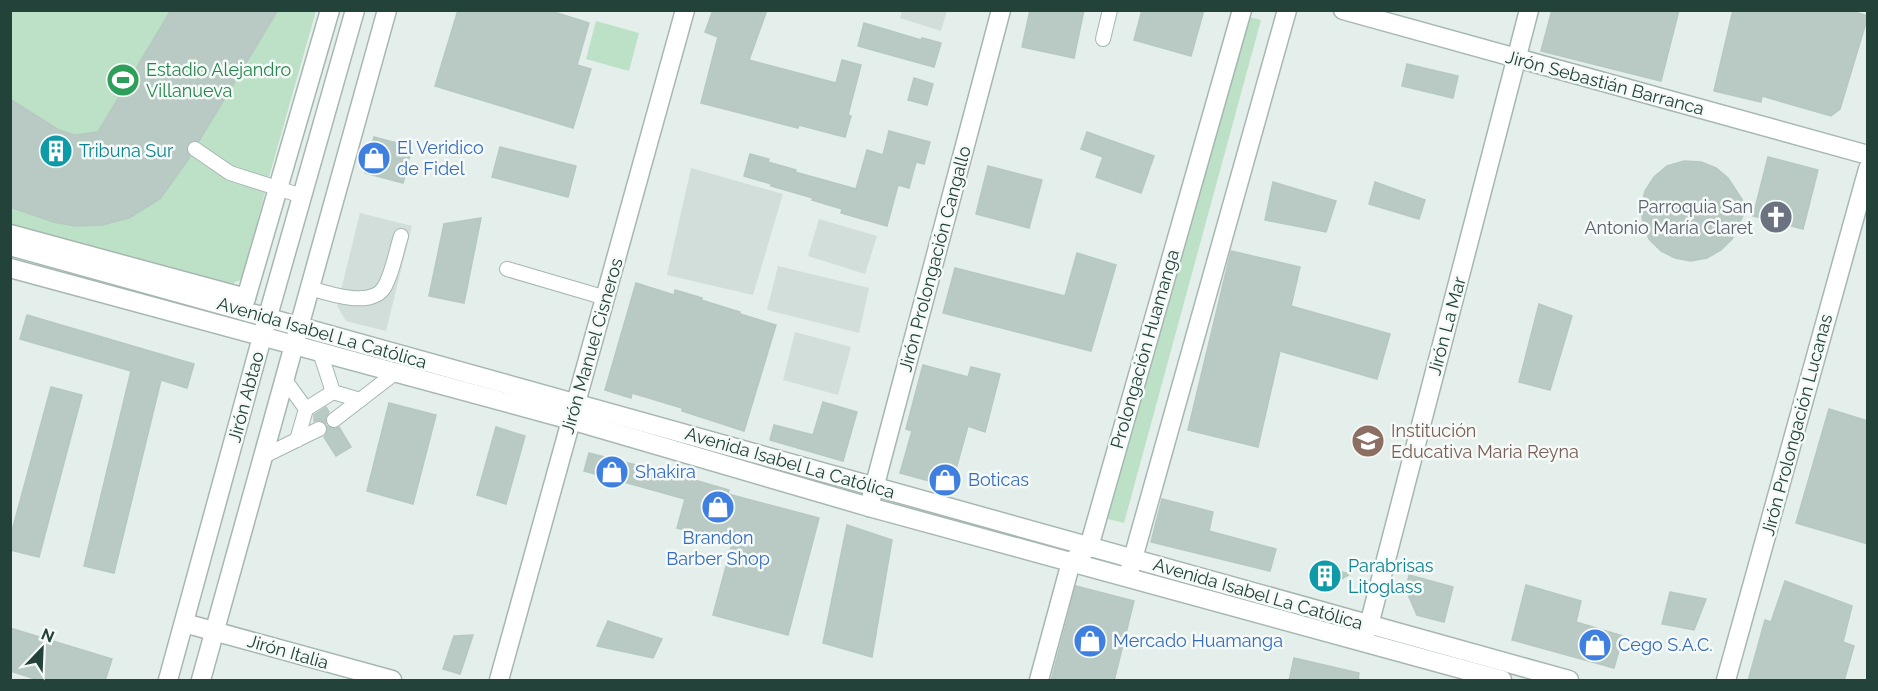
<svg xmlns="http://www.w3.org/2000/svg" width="1878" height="691" font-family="Raleway,sans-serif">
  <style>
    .built { fill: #d2ded9 }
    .green { fill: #bce1c7 }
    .building { fill: #b9c9c3; stroke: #b6c9c1; stroke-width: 1.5 }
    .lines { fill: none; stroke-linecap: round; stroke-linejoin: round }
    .service-casing { stroke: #a6b7b2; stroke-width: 16 }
    .pedestrian-casing { stroke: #a6b7b2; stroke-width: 21 }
    .minor-casing { stroke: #a6b7b2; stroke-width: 21 }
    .tertiary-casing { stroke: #a6b7b2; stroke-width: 21 }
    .service { stroke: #fff; stroke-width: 14 }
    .pedestrian { stroke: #fff; stroke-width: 18 }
    .minor { stroke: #fff; stroke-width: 18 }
    .tertiary { stroke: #fff; stroke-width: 18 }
    .labels { text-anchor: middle; stroke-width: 5; stroke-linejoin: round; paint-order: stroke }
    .leisure-label { font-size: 18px; fill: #27864d; stroke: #f5faf8; text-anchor: start }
    .street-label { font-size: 18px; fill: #22423a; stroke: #f5faf8 }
    .shop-label { font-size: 18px; fill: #366cbe; stroke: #f5faf8; text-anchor: start }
    .culture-label { font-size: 18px; fill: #0d838f; stroke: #f5faf8; text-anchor: start }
    .worship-label { font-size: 18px; fill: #5b616d; stroke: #f5faf8; text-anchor: end }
    .education-label { font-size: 18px; fill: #785e54; stroke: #f5faf8; text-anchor: start }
  </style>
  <rect width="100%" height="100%" fill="#e4eeea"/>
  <g class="built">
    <polygon points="902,11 902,10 947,11 941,31 900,18"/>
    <polygon points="691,168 783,194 753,295 667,275"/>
    <polygon points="360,213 412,226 386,331 346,321 337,306"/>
    <polygon points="819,219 877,236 865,274 808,256"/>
    <polygon points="778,266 869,288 859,333 767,310"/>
    <polygon points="795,332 851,347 838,395 783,380"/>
  </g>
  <g class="green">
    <polygon points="10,11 316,11 267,184 243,279 222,288 11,229"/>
    <polygon points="1241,15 1261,20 1124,523 1104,518"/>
    <polygon points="596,21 639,33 629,71 586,59"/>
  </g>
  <g class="building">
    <polygon points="171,10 278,10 199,141 192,141 187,144 187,152 190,157 160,199 129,218 102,225 76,226 53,222 10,207 10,99 59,130 74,135 98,132"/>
    <polygon points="458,10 548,10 589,23 577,65 591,69 573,128 435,86"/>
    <polygon points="713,10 767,10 749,60 836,83 842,60 861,65 848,115 851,116 845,137 799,125 798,128 701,103 718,37 705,32"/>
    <polygon points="1030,10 1084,10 1074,58 1022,47"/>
    <polygon points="1142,10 1204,10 1191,56 1134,40"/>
    <polygon points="1552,10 1679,10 1661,81 1541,51"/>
    <polygon points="1733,10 1848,10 1868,16 1840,109 1831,116 1762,96 1761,102 1714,91"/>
    <polygon points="864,23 921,40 922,38 941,43 934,67 858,46"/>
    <polygon points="1407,64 1458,76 1453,98 1402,86"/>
    <polygon points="914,78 933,84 927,105 908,100"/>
    <polygon points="889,131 930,142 924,164 916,162 909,188 898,185 887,226 841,213 842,209 812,200 813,198 771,186 771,184 744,176 750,154 769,159 768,162 796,170 795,172 856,189 867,150 883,155"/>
    <polygon points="1087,132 1154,156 1141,193 1096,177 1103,157 1081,149"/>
    <polygon points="374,137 412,147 403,183 365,173"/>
    <polygon points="500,147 576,166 568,197 492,177"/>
    <polygon points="1768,157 1818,170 1803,229 1753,216"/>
    <polygon points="1684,161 1701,162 1716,168 1728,178 1747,207 1732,239 1721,250 1707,258 1691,261 1675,258 1661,251 1649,239 1643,224 1641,208 1645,191 1654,177 1667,166"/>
    <polygon points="988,166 1042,180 1029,228 976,214"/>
    <polygon points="1273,182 1336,201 1326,232 1265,220"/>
    <polygon points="1375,182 1425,200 1419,219 1369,204"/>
    <polygon points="481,218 464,303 429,296 444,224"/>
    <polygon points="1231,251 1300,267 1291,306 1390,334 1377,379 1280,351 1258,447 1188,430"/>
    <polygon points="1077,253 1116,265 1091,351 943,313 955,268 1065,296"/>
    <polygon points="636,283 674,295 675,290 702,298 701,300 740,312 740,314 776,325 744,431 682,411 682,408 632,393 631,398 605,390"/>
    <polygon points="1539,304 1572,316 1550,390 1519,382"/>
    <polygon points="27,315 194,364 187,388 161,380 114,573 84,566 131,371 20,339"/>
    <polygon points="923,365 968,377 971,367 1000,374 985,432 968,426 951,487 900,473 912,431 906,429"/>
    <polygon points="51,387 82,395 39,557 10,550 10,538"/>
    <polygon points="823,402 857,412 843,461 770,440 774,425 813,435"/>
    <polygon points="389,403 436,415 413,504 367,491"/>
    <polygon points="326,407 329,412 326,417 326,424 320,420 314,421 314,415"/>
    <polygon points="1829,409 1868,421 1868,544 1796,523"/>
    <polygon points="327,426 335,429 339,427 351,447 336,456 324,437 327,433"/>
    <polygon points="496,427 525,436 506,504 477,495"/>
    <polygon points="589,453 691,479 729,490 728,494 819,518 788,635 713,615 732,544 677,528 685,499 584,471"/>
    <polygon points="1162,499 1213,512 1209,531 1276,549 1270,571 1151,542"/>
    <polygon points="847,525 892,540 872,657 823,643"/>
    <polygon points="1315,565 1350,574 1328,587 1311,582"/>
    <polygon points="1409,575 1453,587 1444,622 1417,615 1406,590"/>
    <polygon points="1785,581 1852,606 1843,642 1854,646 1844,681 1748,681 1765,620 1771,622"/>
    <polygon points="1526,585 1581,601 1576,622 1623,636 1614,668 1512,640"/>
    <polygon points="1076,586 1134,601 1114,681 1051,681"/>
    <polygon points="1670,592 1706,599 1694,630 1662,624"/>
    <polygon points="608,621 662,639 653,658 597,646"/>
    <polygon points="10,628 112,659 105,681 42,681 10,671"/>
    <polygon points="473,635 460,674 443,669 454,636"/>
    <polygon points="1294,658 1359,673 1358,681 1289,681"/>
  </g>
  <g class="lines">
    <defs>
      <g id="service">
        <polyline points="1103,39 1110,10"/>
        <polyline points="195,149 230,173 302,196"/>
        <polyline points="507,269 606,298"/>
        <path d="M310,288C329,294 373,309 385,286C393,271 396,252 401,236"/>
        <polyline points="320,352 333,392 360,400"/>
        <polyline points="285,380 306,409 297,440"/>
        <polyline points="306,409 333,392"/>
        <polyline points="334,420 395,373"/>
        <polyline points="264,456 319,429"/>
      </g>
      <g id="pedestrian">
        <polyline points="10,234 246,298 242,308"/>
        <polyline points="246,298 330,10"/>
      </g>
      <g id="minor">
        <polyline points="1343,10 1868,155"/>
        <polyline points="869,507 1001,10"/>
        <polyline points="184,623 392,680"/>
        <polyline points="1363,638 1369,625 1529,10"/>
        <polyline points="499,680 685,10"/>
        <polyline points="1039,680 1071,562 1089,547"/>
        <polyline points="1726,680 1868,169"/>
      </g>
      <g id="tertiary">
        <polyline points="10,246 1569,680"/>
        <polyline points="10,268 571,420 869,507 1502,680"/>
        <polyline points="1089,547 1242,10"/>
        <polyline points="1130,569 1287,10"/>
        <polyline points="168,680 262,337 355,10"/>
        <polyline points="201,680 387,10"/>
      </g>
    </defs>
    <use href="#service" class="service-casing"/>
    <use href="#pedestrian" class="pedestrian-casing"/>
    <use href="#minor" class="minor-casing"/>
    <use href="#tertiary" class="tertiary-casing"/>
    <use href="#service" class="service"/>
    <use href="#pedestrian" class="pedestrian"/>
    <use href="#minor" class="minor"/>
    <use href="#tertiary" class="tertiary"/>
  </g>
  <defs>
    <symbol id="stadium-disc" viewBox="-11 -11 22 22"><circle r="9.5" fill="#2e9e5b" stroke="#f5faf8"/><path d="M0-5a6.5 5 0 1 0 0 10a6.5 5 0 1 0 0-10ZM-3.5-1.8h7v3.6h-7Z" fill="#fff"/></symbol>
    <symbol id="building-disc" viewBox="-11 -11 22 22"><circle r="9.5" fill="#0f9aa8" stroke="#f5faf8"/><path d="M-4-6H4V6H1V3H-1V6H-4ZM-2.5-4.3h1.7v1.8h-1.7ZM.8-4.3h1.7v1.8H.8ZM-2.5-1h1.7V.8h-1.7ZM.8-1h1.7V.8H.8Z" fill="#fff"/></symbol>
    <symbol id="shop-disc" viewBox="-11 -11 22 22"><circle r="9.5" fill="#3f7fe0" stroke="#f5faf8"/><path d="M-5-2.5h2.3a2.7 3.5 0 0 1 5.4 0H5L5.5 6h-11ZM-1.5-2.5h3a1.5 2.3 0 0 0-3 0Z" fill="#fff"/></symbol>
    <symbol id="church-disc" viewBox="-11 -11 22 22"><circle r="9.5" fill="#6b7280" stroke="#f5faf8"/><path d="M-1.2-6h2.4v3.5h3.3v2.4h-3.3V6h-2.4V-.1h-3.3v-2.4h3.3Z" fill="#fff"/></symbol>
    <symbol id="school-disc" viewBox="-11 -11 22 22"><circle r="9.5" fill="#8d6e63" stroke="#f5faf8"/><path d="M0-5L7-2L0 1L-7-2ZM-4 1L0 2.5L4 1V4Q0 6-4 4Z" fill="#fff"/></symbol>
  </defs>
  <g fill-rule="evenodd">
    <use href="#stadium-disc" x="104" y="61" width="38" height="38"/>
    <use href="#building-disc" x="37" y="132" width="38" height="38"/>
    <use href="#shop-disc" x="355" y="139" width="38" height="38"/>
    <use href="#church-disc" x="1757" y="198" width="38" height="38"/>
    <use href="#school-disc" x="1349" y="422" width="38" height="38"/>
    <use href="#shop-disc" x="593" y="453" width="38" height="38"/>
    <use href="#shop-disc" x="926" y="461" width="38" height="38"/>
    <use href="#shop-disc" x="699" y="488" width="38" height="38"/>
    <use href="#building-disc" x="1306" y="557" width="38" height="38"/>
    <use href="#shop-disc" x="1071" y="622" width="38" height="38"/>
    <use href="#shop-disc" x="1576" y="626" width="38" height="38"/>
  </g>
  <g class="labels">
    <g class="leisure-label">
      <text x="146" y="76">Estadio Alejandro<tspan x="146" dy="21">Villanueva</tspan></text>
    </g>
    <g class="street-label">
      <text transform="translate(1605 83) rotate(15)" y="6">Jirón Sebastián Barranca</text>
      <text transform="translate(935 259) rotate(-75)" y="6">Jirón Prolongación Cangallo</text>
      <text transform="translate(1447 326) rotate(-75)" y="6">Jirón La Mar</text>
      <text transform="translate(322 333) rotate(16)" y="6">Avenida Isabel La Católica</text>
      <text transform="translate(592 346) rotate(-74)" y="6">Jirón Manuel Cisneros</text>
      <text transform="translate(1145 349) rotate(-74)" y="6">Prolongación Huamanga</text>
      <text transform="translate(246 397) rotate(-75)" y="6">Jirón Abtao</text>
      <text transform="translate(1797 425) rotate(-75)" y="6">Jirón Prolongación Lucanas</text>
      <text transform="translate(790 463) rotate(16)" y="6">Avenida Isabel La Católica</text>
      <text transform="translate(1258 594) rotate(16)" y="6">Avenida Isabel La Católica</text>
      <text transform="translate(288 652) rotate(16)" y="6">Jirón Italia</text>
    </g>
    <g class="shop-label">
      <text x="397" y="154">El Veridico<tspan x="397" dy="21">de Fidel</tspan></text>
      <text x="635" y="478">Shakira</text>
      <text x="968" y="486">Boticas</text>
      <text x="718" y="544" text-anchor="middle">Brandon<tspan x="718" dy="21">Barber Shop</tspan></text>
      <text x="1113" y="647">Mercado Huamanga</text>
      <text x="1618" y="651">Cego S.A.C.</text>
    </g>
    <g class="culture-label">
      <text x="79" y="157">Tribuna Sur</text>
      <text x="1348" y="572">Parabrisas<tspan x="1348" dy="21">Litoglass</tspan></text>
    </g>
    <g class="worship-label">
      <text x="1753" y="213">Parroquia San<tspan x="1753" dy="21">Antonio María Claret</tspan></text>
    </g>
    <g class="education-label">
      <text x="1391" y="437">Institución<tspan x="1391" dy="21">Educativa Maria Reyna</tspan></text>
    </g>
  </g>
  <rect width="1878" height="691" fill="none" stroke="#22423a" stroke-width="24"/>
  <g transform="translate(42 649) rotate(23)" stroke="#f5faf8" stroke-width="4.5" paint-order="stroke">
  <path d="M0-4.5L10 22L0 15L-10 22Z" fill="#22423a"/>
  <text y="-9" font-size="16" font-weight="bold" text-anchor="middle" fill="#22423a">N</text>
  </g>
</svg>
